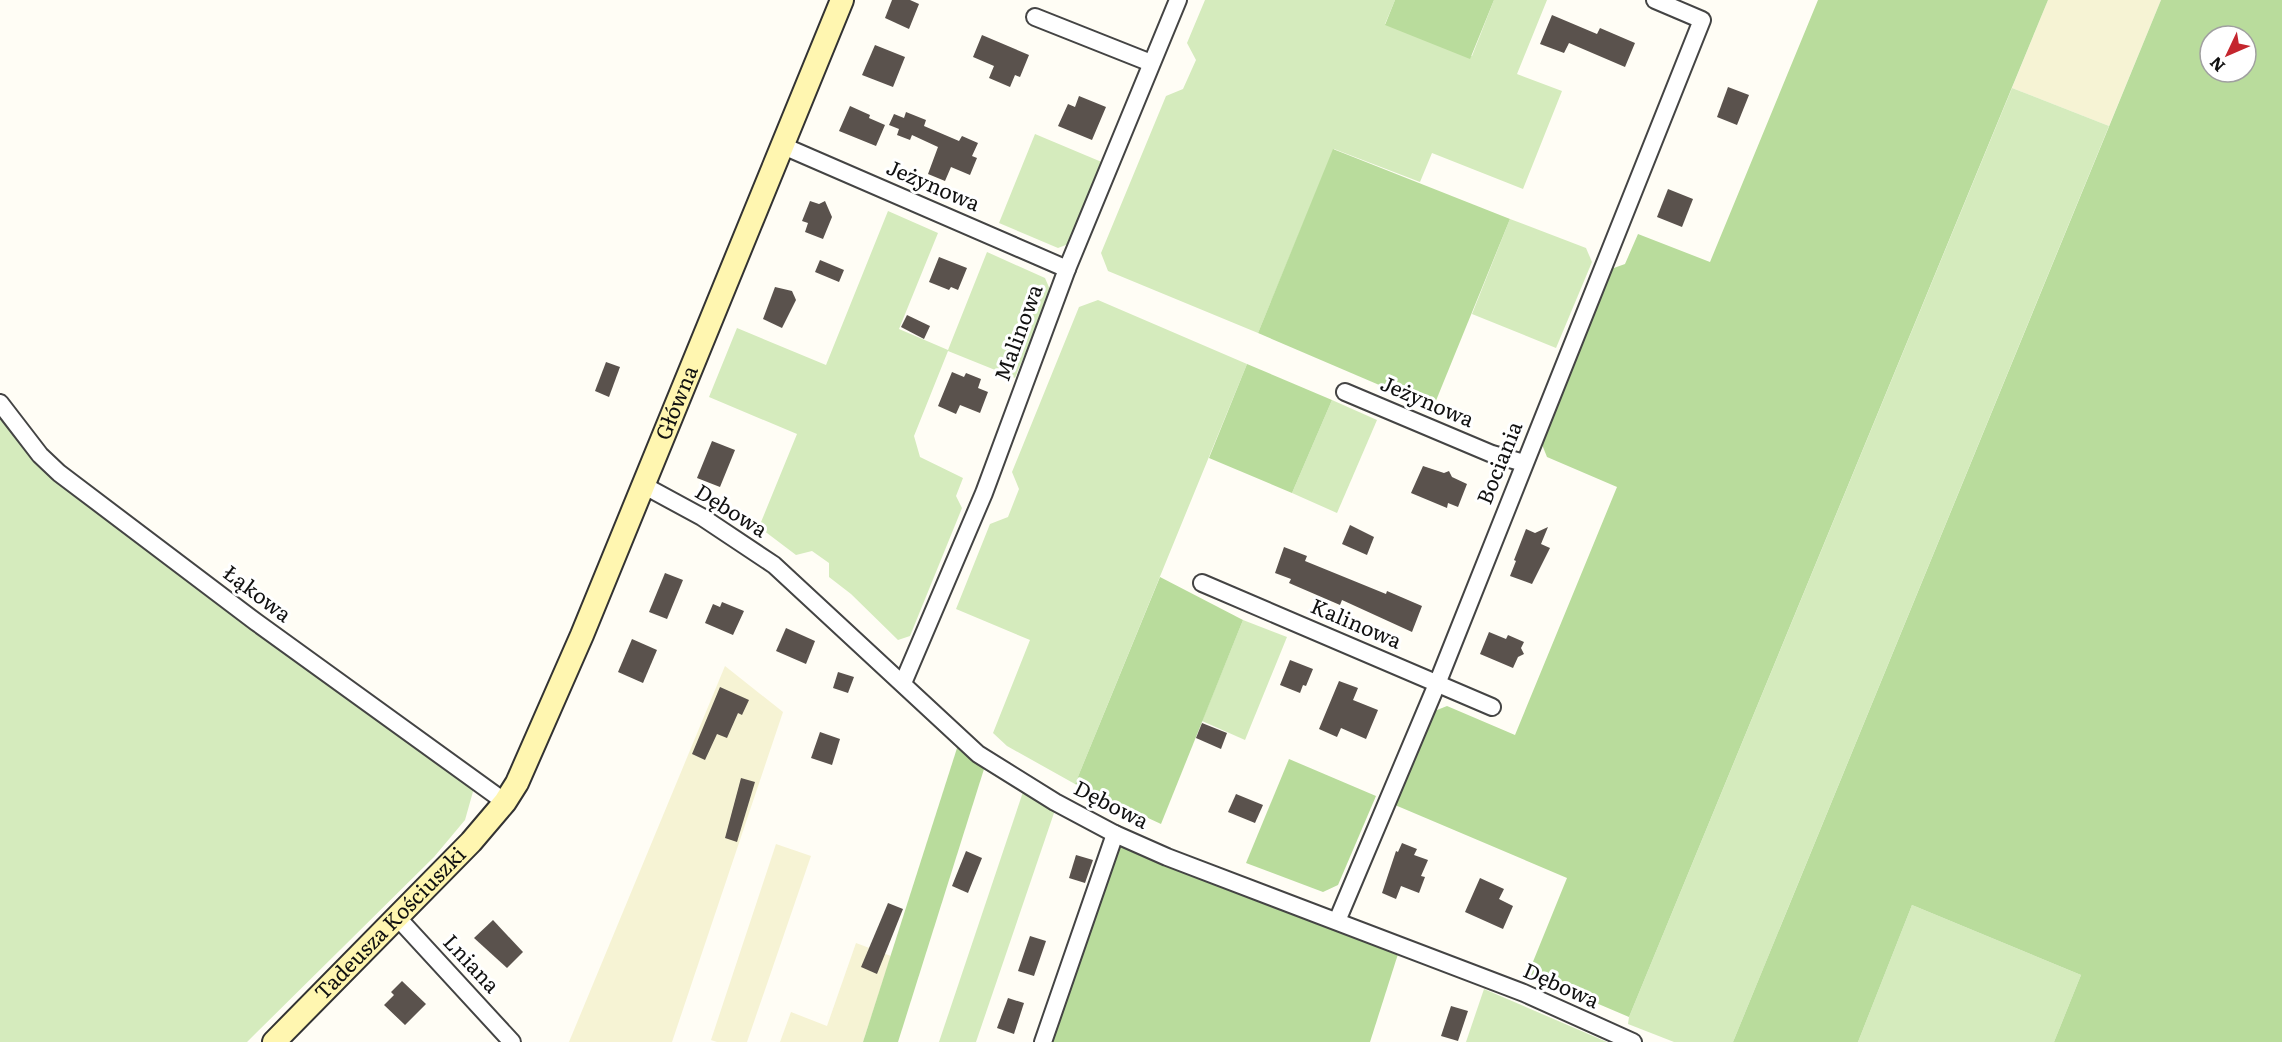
<svg xmlns="http://www.w3.org/2000/svg" width="2282" height="1042" font-family="Literata,serif">
  <style>
    .farmland { fill: #f6f3d4 }
    .green { fill: #d5ebbd }
    .forest { fill: #b9dc9c; fill-rule: evenodd }
    .building { fill: #5a524d }
    .lines { fill: none; stroke-linecap: round; stroke-linejoin: round }
    .street-casing { stroke: #444; stroke-width: 20 }
    .secondary-casing { stroke: #333; stroke-width: 26 }
    .street { stroke: #fff; stroke-width: 16 }
    .secondary { stroke: #fff6b0; stroke-width: 22 }
    .labels { text-anchor: middle; stroke-width: 6; stroke-linejoin: round; paint-order: stroke }
    .street-label { font-size: 21px; fill: #111; stroke: #fff }
  </style>
  <rect width="100%" height="100%" fill="#fffdf5"/>
  <g class="farmland">
    <polygon points="2048,0 2161,0 2109,126 2012,88"/>
    <polygon points="725,666 783,712 672,1042 569,1042"/>
    <polygon points="776,844 811,856 747,1042 717,1042 711,1040"/>
    <polygon points="856,943 891,956 863,1042 780,1042 791,1012 827,1026"/>
  </g>
  <g class="green">
    <polygon points="1205,0 1395,0 1385,24 1472,56 1494,0 1547,0 1517,74 1562,91 1523,189 1432,153 1420,182 1334,149 1258,333 1108,271 1101,253 1166,96 1183,89 1196,60 1187,43"/>
    <polygon points="2012,88 2109,126 1733,1042 1674,1042 1628,1024 1629,1017"/>
    <polygon points="1035,134 1104,163 1071,243 1058,248 999,223"/>
    <polygon points="888,211 938,233 899,329 948,350 987,252 1045,278 1051,292 1015,378 948,351 914,436 920,457 963,478 956,496 962,508 910,636 898,640 851,594 829,577 829,563 812,551 796,555 759,527 797,434 709,397 737,328 826,365"/>
    <polygon points="1510,219 1586,248 1592,262 1556,348 1472,314"/>
    <polygon points="1098,300 1247,364 1075,784 1007,746 993,733 1030,640 956,609 990,524 1008,517 1019,489 1012,472 1079,307"/>
    <polygon points="1332,400 1377,420 1337,513 1292,493"/>
    <polygon points="0,408 43,465 474,788 465,820 434,857 247,1042 0,1042"/>
    <polygon points="1243,620 1287,637 1245,740 1202,721"/>
    <polygon points="1023,792 1055,810 976,1042 939,1042"/>
    <polygon points="1912,905 2081,975 2054,1042 1858,1042"/>
    <polygon points="1484,989 1607,1042 1466,1042"/>
  </g>
  <g class="forest">
    <polygon points="1395,0 1494,0 1470,59 1385,25"/>
    <polygon points="1818,0 2048,0 1629,1017 1528,974 1567,878 1395,805 1432,712 1447,706 1515,735 1617,487 1547,457 1541,442 1611,269 1625,264 1638,234 1710,262"/>
    <path d="M2161,0H2282V1042H2054L2081,975L1912,905L1858,1042H1733ZM2210,36H2246V72H2210Z"/>
    <polygon points="1333,149 1510,219 1433,408 1258,333"/>
    <polygon points="1247,364 1332,400 1292,493 1209,458"/>
    <polygon points="1160,577 1243,620 1161,824 1075,784"/>
    <polygon points="958,745 984,769 898,1042 863,1042"/>
    <polygon points="1289,759 1376,796 1338,885 1323,892 1246,863"/>
    <polygon points="1116,843 1398,954 1370,1042 1052,1042"/>
  </g>
  <g class="building">
    <polygon points="892,0 910,0 919,4 909,29 885,18"/>
    <polygon points="1552,15 1597,34 1600,28 1635,43 1625,67 1569,43 1564,53 1540,44"/>
    <polygon points="982,35 1029,55 1020,77 1015,75 1010,87 989,78 994,66 973,57"/>
    <polygon points="875,45 905,57 893,87 862,75"/>
    <polygon points="1728,87 1749,95 1737,125 1717,117"/>
    <polygon points="1079,96 1106,107 1092,140 1058,126 1068,104 1075,107"/>
    <polygon points="850,106 870,115 869,118 885,125 876,146 839,131"/>
    <polygon points="906,112 926,120 924,126 959,141 962,136 978,143 972,156 977,158 970,175 951,167 945,181 928,174 938,147 912,135 910,140 897,135 899,129 889,125 894,114 904,118"/>
    <polygon points="1668,189 1693,199 1682,227 1657,217"/>
    <polygon points="810,201 819,204 825,201 832,217 823,239 805,232 808,223 802,221"/>
    <polygon points="939,257 967,268 958,290 951,287 949,290 929,282"/>
    <polygon points="820,260 844,270 839,282 815,272"/>
    <polygon points="775,287 792,291 796,300 782,328 763,319"/>
    <polygon points="907,315 930,326 924,339 901,327"/>
    <polygon points="606,362 620,367 609,397 595,391"/>
    <polygon points="952,372 964,377 966,373 981,379 978,388 988,392 980,413 960,405 956,414 938,406"/>
    <polygon points="712,441 735,450 720,487 697,478"/>
    <polygon points="1423,466 1444,473 1449,471 1452,477 1467,484 1458,507 1448,503 1447,508 1411,493"/>
    <polygon points="1350,525 1374,537 1367,555 1342,544"/>
    <polygon points="1548,527 1541,544 1550,548 1532,584 1510,576 1516,561 1514,560 1526,529 1535,533"/>
    <polygon points="1284,547 1307,556 1305,561 1386,594 1387,591 1422,606 1412,632 1342,600 1340,605 1289,583 1291,579 1275,573"/>
    <polygon points="665,573 683,580 667,619 649,612"/>
    <polygon points="722,602 744,611 733,635 705,623 713,604 720,607"/>
    <polygon points="786,628 815,641 806,664 776,651"/>
    <polygon points="1489,632 1506,639 1508,635 1524,642 1521,648 1524,654 1518,657 1513,668 1480,654"/>
    <polygon points="632,639 657,650 643,683 618,672"/>
    <polygon points="1290,660 1313,669 1306,686 1303,685 1300,693 1280,685"/>
    <polygon points="838,672 854,677 848,693 833,688"/>
    <polygon points="1339,681 1358,688 1353,700 1378,710 1366,739 1341,728 1337,737 1319,729"/>
    <polygon points="720,687 749,700 742,715 738,713 727,738 717,734 705,760 692,754"/>
    <polygon points="1202,723 1227,733 1221,749 1196,738"/>
    <polygon points="820,732 840,739 832,765 811,758"/>
    <polygon points="741,778 755,782 737,842 725,838"/>
    <polygon points="1236,794 1263,805 1255,823 1228,812"/>
    <polygon points="1402,843 1417,849 1414,855 1428,860 1421,876 1425,877 1419,893 1401,886 1396,899 1382,893 1396,851 1398,852"/>
    <polygon points="966,851 982,858 968,893 952,886"/>
    <polygon points="1076,855 1093,860 1085,883 1069,878"/>
    <polygon points="1480,878 1504,889 1499,899 1513,906 1503,929 1465,912"/>
    <polygon points="888,903 903,909 877,974 861,967"/>
    <polygon points="493,920 523,952 507,968 474,938"/>
    <polygon points="1030,936 1046,941 1034,976 1018,971"/>
    <polygon points="402,981 426,1004 405,1025 384,1005 394,995 391,992"/>
    <polygon points="1008,998 1024,1003 1014,1034 997,1028"/>
    <polygon points="1451,1006 1468,1011 1458,1041 1441,1036"/>
  </g>
  <g class="lines">
    <defs>
      <g id="street">
        <polyline points="1035,17 1151,63"/>
        <polyline points="781,145 1067,269"/>
        <polyline points="1345,392 1492,454 1524,463"/>
        <polyline points="0,403 40,455 59,473 256,622 505,802"/>
        <polyline points="643,485 702,517 774,565 978,754 1055,802 1115,834 1167,857 1524,993 1633,1042"/>
        <polyline points="1202,583 1492,707"/>
        <polyline points="903,683 984,493 1067,269 1178,0"/>
        <polyline points="397,917 512,1042"/>
        <polyline points="1337,921 1437,684 1702,20 1655,0"/>
        <polyline points="1043,1042 1115,834"/>
      </g>
      <g id="secondary">
        <path id="s1" d="M274,1042L471,842L505,802L517,783L582,635L842,0"/>
      </g>
    </defs>
    <use href="#street" class="street-casing"/>
    <use href="#secondary" class="secondary-casing"/>
    <use href="#street" class="street"/>
    <use href="#secondary" class="secondary"/>
  </g>
  <g class="labels">
    <g class="street-label">
      <text transform="translate(933 186) rotate(23)" y="7">Jeżynowa</text>
      <text transform="translate(1019 333) rotate(-70)" y="7">Malinowa</text>
      <text transform="translate(1427 402) rotate(23)" y="7">Jeżynowa</text>
      <text dy="7" stroke="none"><textPath href="#s1" startOffset="768">Główna</textPath></text>
      <text transform="translate(1500 463) rotate(-68)" y="7">Bociania</text>
      <text transform="translate(731 511) rotate(32)" y="7">Dębowa</text>
      <text transform="translate(257 594) rotate(37)" y="7">Łąkowa</text>
      <text transform="translate(1356 624) rotate(23)" y="7">Kalinowa</text>
      <text transform="translate(1111 805) rotate(27)" y="7">Dębowa</text>
      <text dy="7" stroke="none"><textPath href="#s1" startOffset="166">Tadeusza Kościuszki</textPath></text>
      <text transform="translate(471 964) rotate(47)" y="7">Lniana</text>
      <text transform="translate(1561 986) rotate(24)" y="7">Dębowa</text>
    </g>
  </g>
  <g transform="translate(2228 54) rotate(226)"><circle r="28" fill="#ffffff" stroke="#a0a0a0" stroke-width="1.5"/>
  <path d="M0-4.5L10 22L0 15L-10 22Z" fill="#c4262e"/>
  <text y="-9" font-size="16" font-weight="bold" text-anchor="middle" fill="#111111">N</text>
  </g>
</svg>
